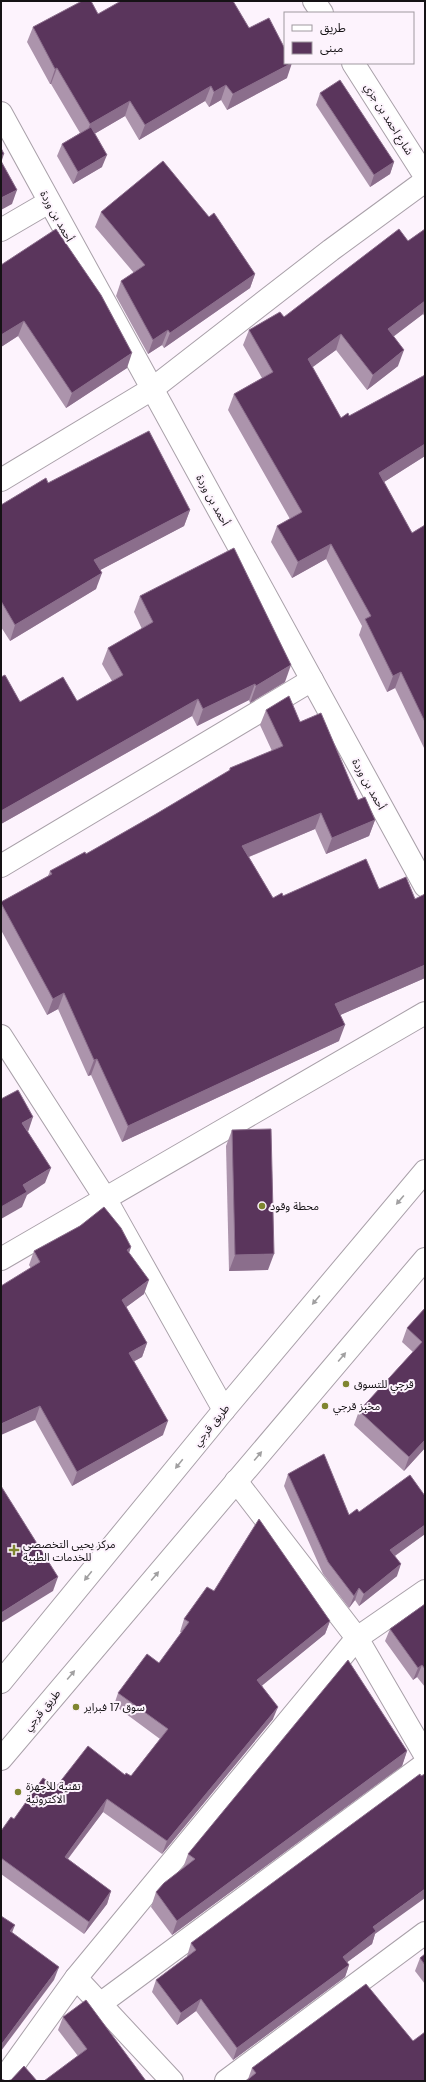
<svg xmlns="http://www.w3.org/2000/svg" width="426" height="2082" font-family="Poppins,'Noto Sans Arabic',sans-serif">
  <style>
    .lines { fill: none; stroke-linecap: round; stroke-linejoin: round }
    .minor-casing { stroke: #a9a0a9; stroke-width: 24 }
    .highway-casing { stroke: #a9a0a9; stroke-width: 24 }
    .minor { stroke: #fff; stroke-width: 22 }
    .highway { stroke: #fff; stroke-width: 22 }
    .wall { fill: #ac94ac }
    .shaded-wall { fill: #8b6e8c }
    .building { fill: #5a355c; stroke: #8b6e8c }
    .oneway { fill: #a1a0a1 }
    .poi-dot { fill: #7f8530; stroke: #fdf3fd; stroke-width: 1.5 }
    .labels { text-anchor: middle; stroke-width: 4; stroke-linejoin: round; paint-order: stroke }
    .street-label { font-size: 11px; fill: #151215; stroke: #fdf3fd }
    .poi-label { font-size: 11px; fill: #151215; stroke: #fdf3fd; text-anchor: start }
  </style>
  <rect width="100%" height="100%" fill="#fdf3fd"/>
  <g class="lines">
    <defs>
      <g id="minor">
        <polyline points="314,1 322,13"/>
        <polyline points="353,63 425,176"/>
        <polyline points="1,113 425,886"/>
        <polyline points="1,230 49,202"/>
        <polyline points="1,480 152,389 331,250 425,181"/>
        <polyline points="1,866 312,680"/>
        <polyline points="1,1036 105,1198 224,1410"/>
        <polyline points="1,1259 425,1013"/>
        <polyline points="236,1481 357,1638 425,1755"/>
        <polyline points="76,1978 172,2081"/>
        <polyline points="100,2004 425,1764"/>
        <polyline points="2,2081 76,1978 357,1638 425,1591"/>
        <polyline points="226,2081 425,1933"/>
      </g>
      <g id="highway">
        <polyline points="1,1682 224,1410 425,1171"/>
        <polyline points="1,1759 425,1259"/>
      </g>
    </defs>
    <use href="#minor" class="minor-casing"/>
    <use href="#highway" class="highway-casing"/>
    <use href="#minor" class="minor"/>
    <use href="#highway" class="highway"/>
  </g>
  <g class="wall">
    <polygon points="98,14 249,28 287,78 227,110 221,100 209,107 205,101 139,140 125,116 94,134 102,167 73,184 57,156 62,144 80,133 51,84 50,84 27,42 33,27"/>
    <polygon points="320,93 394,162 390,174 370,187 316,105"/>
    <polygon points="101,212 255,274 250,288 164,348 162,345 148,354 116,296 121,281 134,273 95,227"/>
    <polygon points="425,229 425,317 423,314 393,337 398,366 367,390 336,350 312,367 341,418 349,416 425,375 425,456 384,482 412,533 425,525 425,750 395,688 387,692 359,635 362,626 326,559 292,578 271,542 277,526 290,519 228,410 234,394 262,378 243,345 249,330 284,317 408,241"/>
    <polygon points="1,265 127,368 66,408 18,336 1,347"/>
    <polygon points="48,483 190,510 184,526 100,570 96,589 10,641 1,627 1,505"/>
    <polygon points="140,596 285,682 250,703 249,700 197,726 192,716 1,824 1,677 20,702 77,701 112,681 102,664 108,648 142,629 134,612"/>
    <polygon points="266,710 300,722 358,800 375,820 369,836 326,854 315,829 249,857 273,898 283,896 379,889 425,978 340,1015 339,1041 122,1142 91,1075 88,1076 58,1009 47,1015 1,930 1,902 48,876 50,871 86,854 156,814 229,771 230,768 272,751 260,725"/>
    <polygon points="232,1130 268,1270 229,1271 226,1146"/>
    <polygon points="131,1247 129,1253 144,1294 126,1307 147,1343 142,1357 134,1361 163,1435 72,1486 35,1420 31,1268 29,1265 34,1251"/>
    <polygon points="425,1308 425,1448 404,1471 354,1425 359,1411 413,1352 402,1342 407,1328"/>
    <polygon points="288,1474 349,1515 359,1512 425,1534 395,1556 397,1576 359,1606 355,1600 349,1608 323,1574 284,1486"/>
    <polygon points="214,1591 330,1621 325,1634 262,1685 273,1719 162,1854 103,1812 68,1859 111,1891 107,1904 84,1934 1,1874 1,1831 14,1819 56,1787 125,1775 131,1776 160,1739 114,1705 118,1693 159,1663 182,1633 180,1632 184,1619"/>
    <polygon points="425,1604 425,1687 417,1677 413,1680 385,1641 390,1629"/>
    <polygon points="407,1751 402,1766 172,1935 151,1907 156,1892 183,1868 188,1854"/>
    <polygon points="375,1934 372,1944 347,1962 349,1965 345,1977 233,2060 196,2011 177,2025 152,1992 156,1980 187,1957 187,1956 191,1943"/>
    <polygon points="425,1954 425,1984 415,1971 420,1958"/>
    <polygon points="63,2017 146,2081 78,2056 58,2030"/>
    <polygon points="413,2041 425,2081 248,2079 252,2068"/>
  </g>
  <g class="shaded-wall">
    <polygon points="292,63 287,78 227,110 233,94"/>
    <polygon points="57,68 51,84 50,84 55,69"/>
    <polygon points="226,85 221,100 209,107 214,92"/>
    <polygon points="211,86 205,101 139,140 145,125"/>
    <polygon points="130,101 125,116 84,140 90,124"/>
    <polygon points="4,154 1,163 1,156"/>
    <polygon points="107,155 102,167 73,184 78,172"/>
    <polygon points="394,162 390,174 370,187 374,175"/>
    <polygon points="17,190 12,204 1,210 1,198"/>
    <polygon points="255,274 250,288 164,348 170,333"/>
    <polygon points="425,301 425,308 423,314 382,345 388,329"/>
    <polygon points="24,321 18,336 1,347 1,335"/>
    <polygon points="168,330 162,345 148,354 153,340"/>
    <polygon points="341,334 336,350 302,375 308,359"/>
    <polygon points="404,350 398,366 367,390 373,375"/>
    <polygon points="132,353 127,368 66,408 72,393"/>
    <polygon points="425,444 425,456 373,489 379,473"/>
    <polygon points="190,510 184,526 89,576 94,560"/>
    <polygon points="331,544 326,559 292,578 298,562"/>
    <polygon points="102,573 96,589 10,641 15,625"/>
    <polygon points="291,665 285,682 250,703 256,686"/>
    <polygon points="401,672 395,688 387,692 393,676"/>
    <polygon points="255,684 249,700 197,726 203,709"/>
    <polygon points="198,699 192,716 1,824 1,811"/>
    <polygon points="321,813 315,829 236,862 242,846"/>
    <polygon points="375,820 369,836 326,854 332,838"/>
    <polygon points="425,965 425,978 329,1020 335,1004"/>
    <polygon points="64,993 58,1009 47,1015 53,999"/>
    <polygon points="345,1025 339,1041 122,1142 128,1126"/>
    <polygon points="97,1059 91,1075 88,1076 94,1060"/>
    <polygon points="33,1117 28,1132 22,1123"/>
    <polygon points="51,1168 45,1183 27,1195 22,1207 1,1219 1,1207 23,1185"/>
    <polygon points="131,1247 126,1261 127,1250"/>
    <polygon points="274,1254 268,1270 229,1271 235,1255"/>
    <polygon points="149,1280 144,1294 117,1314 122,1300"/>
    <polygon points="147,1343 142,1357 124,1367 129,1353"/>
    <polygon points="40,1406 35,1420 1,1435 1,1424"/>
    <polygon points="168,1421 163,1435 72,1486 77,1472"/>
    <polygon points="425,1440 425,1448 404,1471 409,1457"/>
    <polygon points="425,1525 425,1534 386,1562 390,1550"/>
    <polygon points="401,1564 397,1576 359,1606 364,1594"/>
    <polygon points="58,1577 53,1591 1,1623 1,1613"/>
    <polygon points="359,1588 355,1600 349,1608 354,1596"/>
    <polygon points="330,1621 325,1634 253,1693 257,1680"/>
    <polygon points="422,1665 417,1677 413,1680 418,1668"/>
    <polygon points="278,1707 273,1719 162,1854 167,1841"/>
    <polygon points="407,1751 402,1766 172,1935 177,1921"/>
    <polygon points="107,1799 103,1812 60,1869 65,1857"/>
    <polygon points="425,1889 425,1898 375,1934 372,1944 338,1969 343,1957 373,1927"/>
    <polygon points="111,1891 107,1904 84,1934 89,1922"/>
    <polygon points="15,1925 10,1938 10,1931"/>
    <polygon points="349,1965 345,1977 233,2060 237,2048"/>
    <polygon points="59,1967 54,1980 1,2051 1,2045"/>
    <polygon points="201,1999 196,2011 177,2025 181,2013"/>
  </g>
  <g class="building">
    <polygon points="82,1 91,1 98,14 121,1 233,1 249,28 269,18 285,49 285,63 292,63 233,94 226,85 214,92 211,86 145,125 130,101 90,124 57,68 55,69 33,27"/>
    <polygon points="340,80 394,162 374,175 320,93"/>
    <polygon points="91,127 107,155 78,172 62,144"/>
    <polygon points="1,148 4,154 1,156"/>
    <polygon points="1,161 17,190 1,198"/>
    <polygon points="163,161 209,217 214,213 255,274 170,333 168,330 153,340 121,281 145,265 101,212"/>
    <polygon points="56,229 101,295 132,353 72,393 24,321 1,335 1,265"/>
    <polygon points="399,229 408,241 425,229 425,301 388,329 404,350 373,375 341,334 308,359 341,418 348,413 349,416 425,375 425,444 379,473 412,533 425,525 425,722 401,672 393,676 365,619 371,616 331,544 298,562 277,526 302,512 234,394 273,372 249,330 280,312 284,317"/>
    <polygon points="149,431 190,510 94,560 102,573 15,625 1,601 1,505 46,478 48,483"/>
    <polygon points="234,548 291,665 256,686 255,684 203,709 198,699 1,811 1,677 5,675 20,702 63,677 77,701 123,675 108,648 153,622 140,596"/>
    <polygon points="289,696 300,722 321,713 358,800 365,797 375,820 332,838 321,813 242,846 273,898 282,893 283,896 366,859 379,889 406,877 415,899 425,894 425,965 335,1004 345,1025 128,1126 97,1059 94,1060 64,993 53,999 1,903 1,902 52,874 50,871 85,852 86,854 156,814 230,770 230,768 283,746 266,710"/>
    <polygon points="18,1090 33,1117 22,1123 51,1168 23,1185 27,1192 1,1207 1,1099"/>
    <polygon points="271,1129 274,1254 235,1255 232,1130"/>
    <polygon points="104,1207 121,1228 131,1247 127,1250 149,1280 122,1300 147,1343 129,1353 168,1421 77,1472 40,1406 1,1424 1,1286 40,1262 34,1251 80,1226"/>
    <polygon points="425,1308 425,1440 409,1457 359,1411 422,1342 407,1328"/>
    <polygon points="324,1454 349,1515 357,1509 359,1512 410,1475 425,1496 425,1525 390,1550 401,1564 364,1594 359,1588 354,1596 328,1562 288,1474"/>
    <polygon points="1,1486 58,1577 1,1613"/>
    <polygon points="259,1519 330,1621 257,1680 278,1707 167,1841 107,1799 65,1857 111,1891 89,1922 1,1858 1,1831 11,1817 14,1819 43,1778 56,1787 88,1746 125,1775 126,1773 131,1776 168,1729 118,1693 147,1654 159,1663 189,1622 184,1619 207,1587 214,1591"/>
    <polygon points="425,1604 425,1669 422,1665 418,1668 390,1629"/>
    <polygon points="348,1660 407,1751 177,1921 156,1892 164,1883 195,1859 188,1854"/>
    <polygon points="420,1774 421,1776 425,1774 425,1889 373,1927 376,1931 343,1957 349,1965 237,2048 201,1999 181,2013 156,1980 196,1950 191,1943"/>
    <polygon points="1,1916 15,1925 10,1931 59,1967 1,2045"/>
    <polygon points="425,1954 425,1965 420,1958"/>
    <polygon points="366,1984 413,2041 425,2032 425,2081 246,2081 256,2073 252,2068"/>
    <polygon points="86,2000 146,2081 44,2081 87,2049 63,2017"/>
    <polygon points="24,2066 37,2081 1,2081 1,2079 6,2081 11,2080"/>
  </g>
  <defs><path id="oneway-solid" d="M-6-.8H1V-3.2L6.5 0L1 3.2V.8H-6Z"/></defs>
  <g class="oneway">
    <use href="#oneway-solid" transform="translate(400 1200) rotate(130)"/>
    <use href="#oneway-solid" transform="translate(316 1300) rotate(130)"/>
    <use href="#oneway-solid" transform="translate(342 1357) rotate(-50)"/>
    <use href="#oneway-solid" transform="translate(258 1456) rotate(-50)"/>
    <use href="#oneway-solid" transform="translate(179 1464) rotate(129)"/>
    <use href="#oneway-solid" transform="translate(88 1576) rotate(129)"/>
    <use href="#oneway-solid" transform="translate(155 1576) rotate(-50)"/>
    <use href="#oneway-solid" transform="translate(71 1675) rotate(-50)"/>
  </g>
  <g class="poi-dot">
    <circle cx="262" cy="1206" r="4"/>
    <circle cx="346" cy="1384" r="4"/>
    <circle cx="325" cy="1406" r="4"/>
    <path d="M12 1544h4v4h4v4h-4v4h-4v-4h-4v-4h4z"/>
    <circle cx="76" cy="1707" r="4"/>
    <circle cx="18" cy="1792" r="4"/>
  </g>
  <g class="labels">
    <g class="street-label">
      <text transform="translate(389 119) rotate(58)" y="4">شارع احمد بن جزي</text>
      <text transform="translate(57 216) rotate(61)" y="4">أحمد بن وردة</text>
      <text transform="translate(213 500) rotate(61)" y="4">أحمد بن وردة</text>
      <text transform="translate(369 784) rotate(61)" y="4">أحمد بن وردة</text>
      <text transform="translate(211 1425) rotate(-51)" y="4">طريق قرجي</text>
      <text transform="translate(42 1710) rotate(-50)" y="4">طريق قرجي</text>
    </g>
    <g class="poi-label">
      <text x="270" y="1210">محطة وقود</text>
      <text x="354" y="1388">قرجي للتسوق</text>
      <text x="333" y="1410">مخبز قرجي</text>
      <text x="23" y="1548">مركز يحيى التخصصي<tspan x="23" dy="13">للخدمات الطبية</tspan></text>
      <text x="84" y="1711">سوق 17 فبراير</text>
      <text x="26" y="1790">تقنية للأجهزة<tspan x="26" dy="13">الاكترونية</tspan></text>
    </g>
  </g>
  <rect width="426" height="2082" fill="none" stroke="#151215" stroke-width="4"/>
  <rect x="284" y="12" width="130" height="52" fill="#fdf3fd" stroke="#a099a0"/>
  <rect x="292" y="25" width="20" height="6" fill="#ffffff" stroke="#a099a0"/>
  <text x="320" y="32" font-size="12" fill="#151215">طريق</text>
  <rect x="292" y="42" width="20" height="12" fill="#5a355c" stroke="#a099a0"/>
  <text x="320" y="52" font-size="12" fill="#151215">مبنى</text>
</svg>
